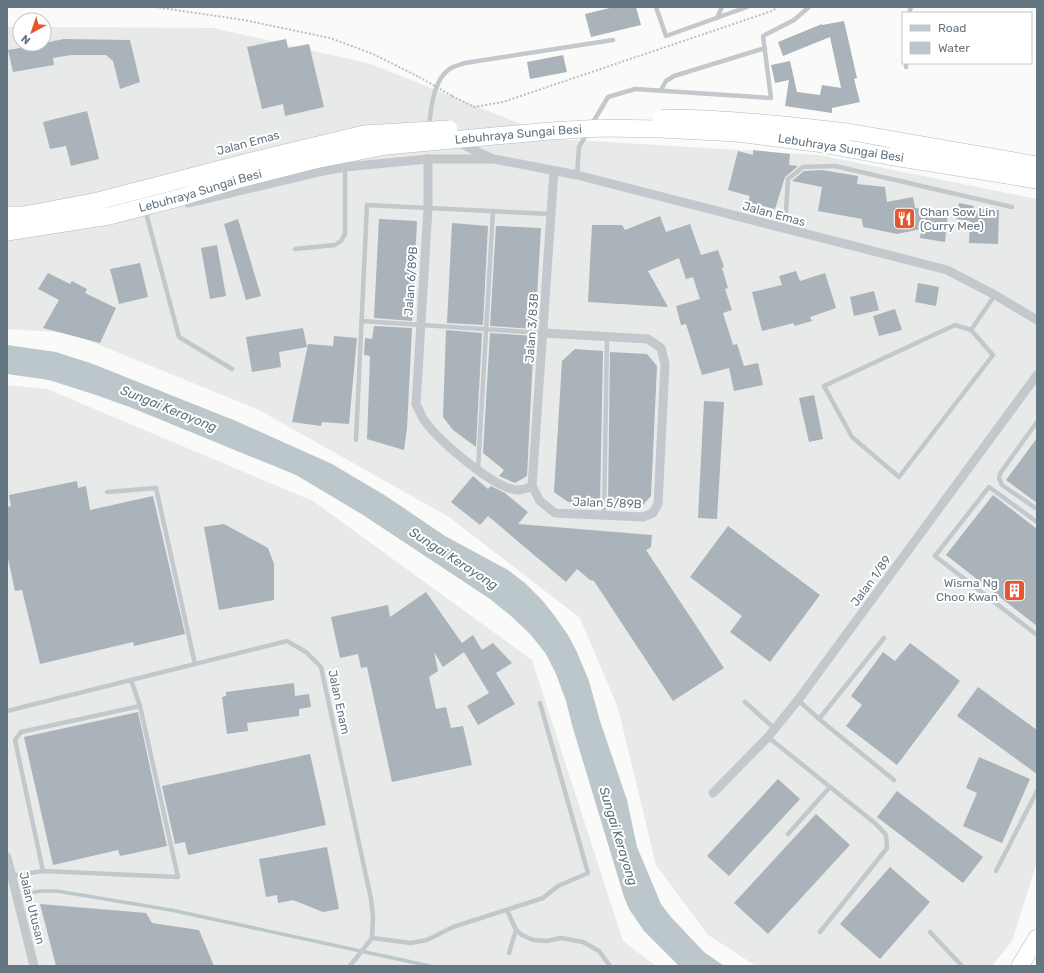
<svg xmlns="http://www.w3.org/2000/svg" width="1044" height="973" font-family="Rubik,sans-serif">
  <style>
    .built { fill: #e8e9e9 }
    .water { fill: #bbc7cb }
    .lines { fill: none; stroke-linecap: round; stroke-linejoin: round }
    .stream { stroke: #bbc7cb; stroke-width: 3.5 }
    .building { fill: #aab3b9 }
    .motorway-casing { stroke: #b4b9bd; stroke-width: 18 }
    .path { stroke: #bbbfc2; stroke-width: 2; stroke-dasharray: 2 2; stroke-linecap: butt }
    .service { stroke: #c3c8cc; stroke-width: 4.5 }
    .minor { stroke: #c3c8cc; stroke-width: 9 }
    .motorway { stroke: #fff; stroke-width: 17 }
    .motorway-bridge-casing { stroke: #b4b9bd; stroke-width: 18; stroke-linecap: butt }
    .path-bridge { stroke: #bbbfc2; stroke-width: 2; stroke-dasharray: 2 2; stroke-linecap: butt }
    .motorway-bridge { stroke: #fff; stroke-width: 17 }
    .labels { text-anchor: middle; stroke-width: 4; stroke-linejoin: round; paint-order: stroke }
    .street-label { font-size: 12px; fill: #657683; stroke: #fff }
    .poi-label { font-size: 12px; fill: #657683; stroke: #fff; text-anchor: start }
    .water-label { font-size: 13px; font-style: italic; fill: #60757c; stroke: #fff }
  </style>
  <rect width="100%" height="100%" fill="#fafaf8"/>
  <g class="built">
    <polygon points="7,27 20,27 20,44 44,44 44,27 214,28 371,64 559,139 819,155 1037,199 1037,862 1012,941 992,966 756,966 708,935 656,865 618,708 580,618 449,517 259,410 70,333 7,329"/>
    <polygon points="7,385 47,389 313,501 532,660 623,941 656,966 7,966"/>
  </g>
  <polygon class="water" points="7,345 56,352 93,364 236,421 332,464 386,496 445,536 508,570 525,583 542,600 554,615 568,635 576,650 589,681 600,721 627,800 637,847 661,904 670,916 704,952 724,966 679,966 644,931 629,909 624,897 572,725 566,701 556,674 546,654 530,634 511,616 490,599 363,515 296,475 132,408 99,396 49,380 7,374"/>
  <g class="lines">
    <polyline class="stream" points="29,893 41,891 57,891 171,910 430,966"/>
  </g>
  <g class="building">
    <polygon points="614,7 636,7 641,25 591,37 585,14"/>
    <polygon points="844,21 857,78 854,79 860,102 832,108 832,113 785,106 789,80 775,83 771,65 790,61 797,92 820,95 822,85 841,88 840,83 830,37 783,56 778,42 822,24 822,25"/>
    <polygon points="64,39 130,40 140,82 120,89 113,61 106,55 71,55 53,58 54,65 13,72 8,50 44,44 44,43"/>
    <polygon points="286,39 288,48 309,44 324,107 285,116 283,104 262,109 247,47"/>
    <polygon points="563,55 567,72 530,79 527,62"/>
    <polygon points="87,111 99,159 71,166 66,146 50,149 43,122"/>
    <polygon points="753,150 790,154 789,165 798,166 785,177 775,209 748,202 750,196 728,190 738,151 753,155"/>
    <polygon points="822,170 858,176 857,184 885,187 887,202 913,197 915,208 948,213 945,242 920,238 921,229 897,234 863,227 862,219 818,211 822,187 792,181 804,171"/>
    <polygon points="959,203 974,206 973,209 999,210 998,244 969,243 970,221 956,219"/>
    <polygon points="660,216 666,232 690,224 701,255 718,250 724,267 722,268 728,288 725,289 732,310 723,313 733,345 737,344 744,366 758,363 763,385 734,391 729,368 702,375 686,324 681,325 676,306 700,299 693,277 686,279 679,258 648,271 668,307 588,302 592,225 622,225 625,230"/>
    <polygon points="238,219 261,296 246,300 224,224"/>
    <polygon points="379,219 417,221 412,321 374,318"/>
    <polygon points="452,223 488,226 483,325 447,323"/>
    <polygon points="496,226 541,228 535,329 490,326"/>
    <polygon points="217,245 226,296 210,299 201,248"/>
    <polygon points="140,263 148,297 119,304 110,269"/>
    <polygon points="796,271 800,281 825,273 836,308 810,317 812,321 794,326 794,323 762,331 752,292 782,285 779,276"/>
    <polygon points="48,273 70,284 72,281 87,289 85,293 116,308 100,343 43,328 59,300 38,289"/>
    <polygon points="918,283 939,287 936,306 915,302"/>
    <polygon points="874,291 879,310 854,316 850,297"/>
    <polygon points="895,309 902,330 879,336 873,316"/>
    <polygon points="374,326 412,328 407,428 404,450 367,439 370,356 364,355 365,338 372,339"/>
    <polygon points="303,328 307,347 279,352 281,367 252,372 246,337"/>
    <polygon points="446,330 482,333 476,447 453,430 443,417"/>
    <polygon points="490,333 534,336 527,476 515,483 499,476 504,470 483,453"/>
    <polygon points="334,336 357,338 349,424 322,422 321,426 292,422 308,344 333,346"/>
    <polygon points="575,349 603,351 600,504 568,502 554,492 562,361"/>
    <polygon points="610,352 647,354 657,366 651,496 641,507 608,504"/>
    <polygon points="814,395 823,439 809,442 799,398"/>
    <polygon points="704,401 724,402 717,519 698,518"/>
    <polygon points="1037,438 1037,503 1006,480"/>
    <polygon points="473,476 488,489 491,486 505,493 528,512 518,524 652,535 651,547 646,550 724,668 673,701 594,581 590,580 577,569 566,582 488,516 480,525 451,502"/>
    <polygon points="77,481 78,488 86,486 90,510 153,496 185,634 134,646 133,642 40,664 22,590 15,591 7,554 7,507 11,506 9,495"/>
    <polygon points="993,495 1037,529 1037,626 946,555"/>
    <polygon points="224,524 268,548 274,564 274,600 219,610 204,527"/>
    <polygon points="728,526 820,595 770,662 730,632 742,616 690,577"/>
    <polygon points="426,592 462,643 473,635 482,650 493,643 512,663 496,673 515,704 478,725 467,706 489,693 464,652 443,667 434,652 438,671 429,677 436,709 446,707 451,728 463,726 472,765 392,782 367,667 361,668 358,654 340,658 331,617 388,605 390,617"/>
    <polygon points="910,643 960,681 897,765 846,726 862,705 851,696 883,652 895,661"/>
    <polygon points="294,683 295,696 309,694 311,707 299,709 299,716 247,723 248,731 227,734 222,697 226,696 226,692"/>
    <polygon points="978,687 1037,730 1037,774 957,716"/>
    <polygon points="138,712 167,846 120,856 118,850 53,865 24,737"/>
    <polygon points="310,754 326,825 188,855 185,842 175,844 162,786"/>
    <polygon points="979,757 1030,779 1002,843 963,826 977,793 966,788"/>
    <polygon points="778,779 800,799 729,876 707,856"/>
    <polygon points="897,791 983,857 963,883 877,817"/>
    <polygon points="816,814 850,845 768,934 734,903"/>
    <polygon points="327,847 339,909 323,912 293,900 278,903 277,895 266,897 259,859"/>
    <polygon points="890,867 930,902 880,959 840,924"/>
    <polygon points="40,904 146,913 152,923 199,930 214,966 56,966"/>
  </g>
  <g class="lines">
    <defs>
      <g id="motorway">
        <polyline points="848,132 1037,165"/>
        <polyline points="888,156 1037,180"/>
        <polyline points="1020,966 1037,938"/>
      </g>
    </defs>
    <use href="#motorway" class="motorway-casing"/>
    <g class="path">
      <polyline points="155,7 244,20 330,38 373,54 419,77"/>
      <polyline points="452,96 474,107 503,102 772,11 778,7"/>
    </g>
    <g class="service">
      <polyline points="656,7 666,36 747,7"/>
      <polyline points="909,13 911,7"/>
      <polyline points="717,18 722,7"/>
      <polyline points="906,67 906,63"/>
      <polyline points="661,90 666,81 674,76 765,48"/>
      <polyline points="592,124 608,97 635,89 771,98 763,36 794,20 809,7"/>
      <path d="M429,127C431,108 433,77 453,67C457,66 461,64 465,63L613,40"/>
      <polyline points="577,175 579,147 588,132"/>
      <polyline points="146,213 179,337 232,369"/>
      <polyline points="785,229 788,179 803,167 835,166 1012,207"/>
      <polyline points="295,249 335,245 341,241 345,234 345,167"/>
      <polyline points="361,321 543,333"/>
      <polyline points="971,330 993,355 899,477 852,437 824,386 955,325 971,330 995,295"/>
      <polyline points="1037,422 1001,472 999,478 1002,485 1037,509"/>
      <polyline points="356,440 367,205 551,214"/>
      <polyline points="478,469 493,211"/>
      <polyline points="107,492 156,488 195,664"/>
      <polyline points="604,515 607,337"/>
      <polyline points="1037,522 989,487 935,556 1037,635"/>
      <polyline points="798,700 819,719 894,780"/>
      <polyline points="745,702 775,729"/>
      <polyline points="7,711 287,641 306,652 321,667 371,899 373,917 372,938 350,966"/>
      <polyline points="819,719 884,638"/>
      <polyline points="768,737 876,824 886,835 887,848 820,932"/>
      <polyline points="788,834 830,787"/>
      <polyline points="43,871 15,740 21,732 140,706"/>
      <polyline points="996,871 1037,791"/>
      <polyline points="12,876 43,871 178,877 140,706 131,680"/>
      <polyline points="507,910 516,930 522,935 533,940 547,941 561,938 583,942 599,951 610,966"/>
      <polyline points="930,932 962,966"/>
      <polyline points="372,938 411,943 427,940 453,927 543,898 558,886 588,873 540,703"/>
      <polyline points="509,953 516,930"/>
    </g>
    <g class="minor">
      <polyline points="457,142 491,158"/>
      <path d="M428,159V209L416,404C419,409 421,416 424,420C438,440 493,488 517,490C522,490 528,488 532,486L540,501L555,513L643,517L653,513L658,504L665,364L661,348L648,339L544,333"/>
      <polyline points="188,203 323,171 345,167 428,159 494,159 577,175 947,270 995,295 1037,320"/>
      <polyline points="532,486 554,171"/>
      <polyline points="713,793 768,737 798,700 1037,375"/>
      <polyline points="7,857 34,966"/>
    </g>
    <use href="#motorway" class="motorway"/>
    <defs>
      <g id="motorway-bridge">
        <path d="M661,118C724,118 786,125 848,132"/>
        <polyline points="7,215 24,215 98,201 248,162 364,134 449,129"/>
        <path id="s1" d="M7,232L109,216L182,197L240,179L315,160L386,146L550,131L602,128L660,129L737,133L816,143L888,156"/>
      </g>
    </defs>
    <use href="#motorway-bridge" class="motorway-bridge-casing"/>
    <polyline class="path-bridge" points="419,77 452,96"/>
    <use href="#motorway-bridge" class="motorway-bridge"/>
  </g>
  <defs>
    <symbol id="restaurant-square" viewBox="-11 -11 22 22"><rect x="-9" y="-9" width="18" height="18" rx="4" fill="#e4572e" stroke="#fff"/><path d="M-5-6h1v4h1v-4h1v4h1v-4h1v5L-1.5 .5V6h-2V.5L-5-1ZM5-6V6H3V1.5H1.5Q1.5-4 5-6Z" fill="#fff"/></symbol>
    <symbol id="building-square" viewBox="-11 -11 22 22"><rect x="-9" y="-9" width="18" height="18" rx="4" fill="#e4572e" stroke="#fff"/><path d="M-4-6H4V6H1V3H-1V6H-4ZM-2.5-4.3h1.7v1.8h-1.7ZM.8-4.3h1.7v1.8H.8ZM-2.5-1h1.7V.8h-1.7ZM.8-1h1.7V.8H.8Z" fill="#fff"/></symbol>
  </defs>
  <g fill-rule="evenodd">
    <use href="#restaurant-square" x="892" y="206" width="25" height="25"/>
    <use href="#building-square" x="1002" y="578" width="25" height="25"/>
  </g>
  <g class="labels">
    <g class="street-label">
      <text dy="4" stroke="none"><textPath href="#s1" startOffset="522">Lebuhraya Sungai Besi</textPath></text>
      <text transform="translate(248 143) rotate(-15)" y="4">Jalan Emas</text>
      <text transform="translate(841 148) rotate(9)" y="4">Lebuhraya Sungai Besi</text>
      <text dy="4" stroke="none"><textPath href="#s1" startOffset="198">Lebuhraya Sungai Besi</textPath></text>
      <text transform="translate(774 214) rotate(15)" y="4">Jalan Emas</text>
      <text transform="translate(411 281) rotate(-86)" y="4">Jalan 6/89B</text>
      <text transform="translate(532 328) rotate(-86)" y="4">Jalan 3/83B</text>
      <text transform="translate(607 503) rotate(2)" y="4">Jalan 5/89B</text>
      <text transform="translate(871 581) rotate(-54)" y="4">Jalan 1/89</text>
      <text transform="translate(339 702) rotate(78)" y="4">Jalan Enam</text>
      <text transform="translate(32 908) rotate(76)" y="4">Jalan Utusan</text>
    </g>
    <g class="poi-label">
      <text x="920" y="216">Chan Sow Lin<tspan x="920" dy="14">(Curry Mee)</tspan></text>
      <text x="998" y="587" text-anchor="end">Wisma Ng<tspan x="998" dy="14">Choo Kwan</tspan></text>
    </g>
    <g class="water-label">
      <text transform="translate(169 408) rotate(22)" y="5">Sungai Kerayong</text>
      <text transform="translate(454 558) rotate(33)" y="5">Sungai Kerayong</text>
      <text transform="translate(619 836) rotate(73)" y="5">Sungai Kerayong</text>
    </g>
  </g>
  <rect width="1044" height="973" fill="none" stroke="#657683" stroke-width="16"/>
  <rect x="902" y="12" width="130" height="52" fill="#ffffff" stroke="#c1c8cd"/>
  <rect x="910" y="25" width="20" height="6" fill="#c3c8cc" stroke="#c1c8cd"/>
  <text x="938" y="32" font-size="12" fill="#657683">Road</text>
  <rect x="910" y="42" width="20" height="12" fill="#bbc7cb" stroke="#c1c8cd"/>
  <text x="938" y="52" font-size="12" fill="#657683">Water</text>
  <g transform="translate(32 32) rotate(220)"><circle r="19" fill="#ffffff" stroke="#c1c8cd"/>
  <path d="M0-3L7 15L0 10L-7 15Z" fill="#e4572e"/>
  <text y="-6" font-size="11" font-weight="bold" text-anchor="middle" fill="#657683">N</text>
  </g>
</svg>
